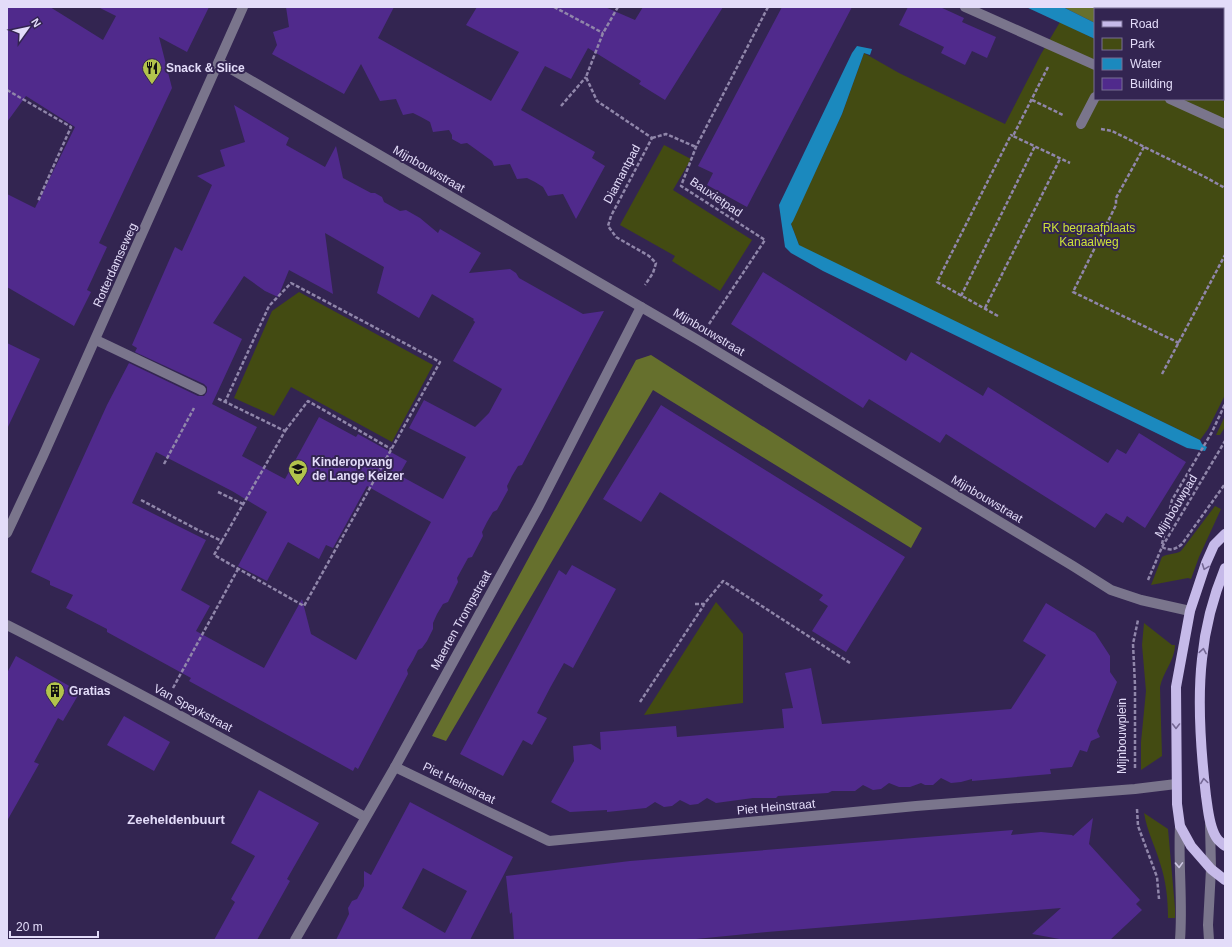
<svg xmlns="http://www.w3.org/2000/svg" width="1232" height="947" font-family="Helvetica,sans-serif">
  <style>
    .green { fill: #434b12 }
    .forest { fill: #66702d }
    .water { fill: #1b89be }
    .building { fill: #502a8c; fill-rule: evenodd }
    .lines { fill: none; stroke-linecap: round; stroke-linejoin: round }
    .path { stroke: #9086aa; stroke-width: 2.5; stroke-dasharray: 4 2; stroke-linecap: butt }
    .minor { stroke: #7a758c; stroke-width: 10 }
    .major { stroke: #c6bae9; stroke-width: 10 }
    .tram { stroke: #cbc3e2; stroke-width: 1 }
    .oneway { stroke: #756895 }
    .oneway2 { stroke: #cec7e3 }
    .labels { text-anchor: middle; stroke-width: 4; stroke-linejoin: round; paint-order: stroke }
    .poi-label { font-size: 12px; font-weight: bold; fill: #e3dcf9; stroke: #332551; text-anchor: start }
    .street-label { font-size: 12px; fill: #e3dcf9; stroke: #332551 }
    .park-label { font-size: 12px; fill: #cce138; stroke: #332551 }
    .neighbourhood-label { font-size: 13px; font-weight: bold; fill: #e3dcf9; stroke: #332551 }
  </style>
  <rect width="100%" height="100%" fill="#332551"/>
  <g class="green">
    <polygon points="1060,22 1095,39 1095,99 1220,99 1225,102 1225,395 1208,429 1200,440 801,247 799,245 791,224 842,114 864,53 899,73 1005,124 1041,54"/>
    <polygon points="664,145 691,159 673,190 752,240 720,291 672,261 675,256 620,225"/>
    <polygon points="299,292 433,365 392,442 291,387 274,416 234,398 272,311"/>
    <polygon points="1225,416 1225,427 1220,435 1216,435"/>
    <path d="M1215,506L1221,509L1199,557L1191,579L1188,578L1151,585L1162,557C1168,553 1175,555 1181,551Z"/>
    <polygon points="716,602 743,634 743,703 644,715"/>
    <path d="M1144,623L1172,645H1175C1175,660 1163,672 1160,687L1162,756L1141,770V742L1146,691L1142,645Z"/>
    <path d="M1144,813L1168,829L1175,908V918H1168C1168,899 1166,881 1160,863C1155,846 1147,831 1144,813Z"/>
  </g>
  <g class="forest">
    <polygon points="1063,7 1165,7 1170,9 1095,9 1095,23"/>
    <polygon points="1223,30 1225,31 1225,87 1223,86"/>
    <polygon points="651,355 922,528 911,548 653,390 446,741 432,736 636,360"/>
  </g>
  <g class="water">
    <polygon points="1026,7 1063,7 1095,23 1095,39"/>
    <polygon points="857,46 872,49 870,55 864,53 842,114 793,221 791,224 799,245 1200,440 1202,444 1207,447 1205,451 1187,448 823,271 791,253 785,247 779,205 852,53"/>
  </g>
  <g class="building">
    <polygon points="7,7 50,7 103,40 116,16 98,7 209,7 187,52 159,37 172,88 99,243 107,247 87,290 91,292 74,326 7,287 7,194 35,208 75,127 26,96 7,122"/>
    <polygon points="286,7 394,7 378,38 491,101 519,52 466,25 477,7 605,7 635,20 643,7 723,7 665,100 639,84 641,81 588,48 571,79 545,66 521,110 595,152 592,158 605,166 576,219 563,194 548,196 543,187 535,182 527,178 517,179 510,164 494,166 492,161 467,143 461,144 452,139 452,135 449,130 433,132 430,122 421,117 413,113 403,115 396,99 380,101 361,64 344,94 272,54 277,45 273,32 289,27"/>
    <polygon points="782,7 852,7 747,207 707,185 713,173 698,166"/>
    <polygon points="908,7 940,7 964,18 962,22 996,37 987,58 972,51 965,65 941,53 944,47 899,25"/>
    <path d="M234,105L289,138L286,145L325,167L336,146L343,178L371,193H375L382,197L384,202L400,211L406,210L420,218L438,233L440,229L481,253L469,273L510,269L516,273L519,278L583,314L604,311L522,465L518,466L512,476L507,486L508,490L497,510L493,512L487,522L482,532L483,536L472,557L468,558L457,578L458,582L448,602L443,604L437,614L433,623V629L427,641L422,648L418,650L413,660L407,670L408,674L358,769L355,767L353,771L189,681L191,678L107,632V629L66,608L73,595L50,585V581L31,572L107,405L129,363L198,396H204L207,392V387L204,384L135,352L137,348L132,345L175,247L182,251L212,185L197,176L225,166L220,150L245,142ZM325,233L384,267L377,293L419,318L432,294L474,319L473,320L475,322L453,361L502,389L489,413L475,427L424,400L409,428L466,457L443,499L399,475L407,461L358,434L356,437L319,417L285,479L242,456L257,427L212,404L242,339L213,323L244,276L265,291L278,297L289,270L333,294ZM156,452L232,491L267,512L238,566L267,581L288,542L319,559L326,545L333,548L367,486L431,522L356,660L311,634L302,599L264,668L196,631L210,606L181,590L206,540L132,503Z"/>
    <polygon points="763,272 906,361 911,352 983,396 988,387 1108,463 1117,449 1126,454 1139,433 1186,462 1145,528 1127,516 1123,523 1106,513 1095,528 946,434 940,443 869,399 863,408 731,324"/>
    <polygon points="7,343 40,359 7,429"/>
    <polygon points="661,405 905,557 846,652 812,631 828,606 819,600 823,595 660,492 641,522 603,499"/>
    <polygon points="572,565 616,589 573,668 564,663 550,688 537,713 547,718 532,745 523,740 503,776 460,754 559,570 566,575"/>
    <polygon points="1046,603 1095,633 1110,656 1110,672 1117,682 1097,731 1100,737 1091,741 1087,752 1080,750 1072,767 1050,769 1051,774 972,781 972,779 961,782 951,783 941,778 933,785 925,785 921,783 910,787 899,787 889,783 881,789 873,790 863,785 855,791 832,791 828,793 778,796 776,798 753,798 716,803 707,798 698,804 690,805 680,800 672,806 664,807 655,802 646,808 607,812 607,810 570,812 551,802 574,761 573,746 591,744 601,750 600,732 676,726 677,737 784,728 782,709 793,708 785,673 811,668 822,724 1011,709 1046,655 1023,641"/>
    <polygon points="16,656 80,692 63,721 58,718 34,762 39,764 7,821 7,673"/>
    <polygon points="124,716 170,742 154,771 107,745"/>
    <polygon points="259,790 319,823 287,879 290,881 257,940 214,940 235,902 231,899 255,856 231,843"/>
    <path d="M410,802L513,857L470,940H336L349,914L348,908L352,901L357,899L364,886V871L371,875ZM423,868L467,891L445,933L402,908Z"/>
    <polygon points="1093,818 1089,844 1140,900 1136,904 1142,910 1110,940 1065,940 1032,934 1061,908 767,932 696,939 696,940 514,940 512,912 510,914 506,876 630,861 1013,830 1011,835 1041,832 1072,835 1073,836"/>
  </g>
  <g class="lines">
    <g class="path">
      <polyline points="554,7 603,33"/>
      <polyline points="618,7 603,33 586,77 597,101 652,138 611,216 608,226 616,237 649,256 656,263 653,273 645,285"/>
      <polyline points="1176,7 1182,9"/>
      <polyline points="1223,25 1225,26"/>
      <polyline points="1048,67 1013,136 1070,163"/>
      <polyline points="7,90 71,127 38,201"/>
      <polyline points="1032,100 1063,115"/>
      <polyline points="561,106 586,77"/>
      <polyline points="1101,129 1112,131 1205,177 1225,188"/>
      <polyline points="652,138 666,134 696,147"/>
      <polyline points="1144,147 1116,198 1116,205 1073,292 1179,343"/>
      <polyline points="961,296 1035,146"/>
      <polyline points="985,308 1060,159"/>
      <polyline points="998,316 937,282 1011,135 1013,136"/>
      <polyline points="709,324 765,240 681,186 696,147 768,7"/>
      <polyline points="1162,374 1225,255"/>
      <polyline points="285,431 308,401 391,449"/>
      <polyline points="164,464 194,408"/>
      <polyline points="218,492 243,504"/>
      <polyline points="141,500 198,530 222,541 285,431 217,398"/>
      <polyline points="222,541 214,555 304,606 440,362 291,283 269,306 225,402"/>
      <polyline points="1162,544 1172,500 1212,432 1225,404"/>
      <path d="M1162,547C1170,551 1175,550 1182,544L1225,484"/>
      <polyline points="1148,580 1162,547 1225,441"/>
      <polyline points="695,604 704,604 723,581 850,663"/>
      <polyline points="173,688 238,569"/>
      <polyline points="640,702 704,605"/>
      <polyline points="1135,768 1135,685 1133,644 1138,620"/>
      <polyline points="1137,809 1138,826 1157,877 1159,899"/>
    </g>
    <g class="minor">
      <polyline points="965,7 1095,65"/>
      <polyline points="219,62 698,340 1073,566 1111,590 1141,600 1190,611"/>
      <polyline points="1170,99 1225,124"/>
      <polyline points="1081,124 1095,97"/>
      <polyline points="96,340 201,390"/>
      <polyline points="7,533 43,456 243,7"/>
      <path d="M7,625C128,686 246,751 365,817"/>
      <polyline points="395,767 549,841 916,806 1135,789 1176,784"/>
      <path d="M1180,826C1178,864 1183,902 1180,940"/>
      <polyline points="295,940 395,767 539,506 641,307"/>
      <polyline points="1209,940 1208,925 1211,869 1210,824"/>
    </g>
    <g class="major">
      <polyline points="1225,534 1214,545 1206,563 1190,611 1176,687 1177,804 1180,826 1191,846 1211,869 1225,880"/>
      <path d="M1225,568C1213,597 1205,628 1202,659C1197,703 1201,753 1206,796C1208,809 1209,826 1216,837C1218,841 1222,843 1225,846"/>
    </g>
    <polyline class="tram" points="1225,688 1225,755"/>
  </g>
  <defs><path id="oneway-chevron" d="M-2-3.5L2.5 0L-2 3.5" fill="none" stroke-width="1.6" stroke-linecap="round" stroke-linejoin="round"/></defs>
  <g class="oneway">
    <use href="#oneway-chevron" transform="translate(1205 567) rotate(110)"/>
    <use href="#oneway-chevron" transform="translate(1203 651) rotate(-80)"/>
    <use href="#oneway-chevron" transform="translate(1176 726) rotate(90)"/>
    <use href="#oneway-chevron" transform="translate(1204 781) rotate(-98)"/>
  </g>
  <use class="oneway2" href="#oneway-chevron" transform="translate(1179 865) rotate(88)"/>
  <defs>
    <symbol id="restaurant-pin" viewBox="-11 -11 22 30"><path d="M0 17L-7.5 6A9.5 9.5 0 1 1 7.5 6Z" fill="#b2c34c" stroke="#332551"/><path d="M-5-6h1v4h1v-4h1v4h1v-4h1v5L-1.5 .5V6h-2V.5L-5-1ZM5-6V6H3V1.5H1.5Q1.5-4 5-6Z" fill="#111"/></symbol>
    <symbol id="school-pin" viewBox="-11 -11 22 30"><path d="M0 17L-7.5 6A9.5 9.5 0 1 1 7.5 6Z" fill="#b2c34c" stroke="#332551"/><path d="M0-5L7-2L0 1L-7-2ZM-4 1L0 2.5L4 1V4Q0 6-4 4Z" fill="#111"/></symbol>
    <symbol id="building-pin" viewBox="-11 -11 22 30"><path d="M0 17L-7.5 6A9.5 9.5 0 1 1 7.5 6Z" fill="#b2c34c" stroke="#332551"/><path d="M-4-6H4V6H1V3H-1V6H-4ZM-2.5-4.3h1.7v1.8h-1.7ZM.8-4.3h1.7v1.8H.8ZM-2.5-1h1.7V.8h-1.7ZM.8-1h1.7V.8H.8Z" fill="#111"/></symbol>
  </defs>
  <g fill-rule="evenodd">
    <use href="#restaurant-pin" x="141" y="57" width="22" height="30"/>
    <use href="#school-pin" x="287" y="458" width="22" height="30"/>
    <use href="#building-pin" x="44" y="680" width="22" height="30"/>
  </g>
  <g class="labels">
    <g class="poi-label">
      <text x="166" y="72">Snack &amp; Slice</text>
      <text x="312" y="466">Kinderopvang<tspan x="312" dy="14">de Lange Keizer</tspan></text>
      <text x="69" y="695">Gratias</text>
    </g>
    <g class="street-label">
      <text transform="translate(429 169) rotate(30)" y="4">Mijnbouwstraat</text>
      <text transform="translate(622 174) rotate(-62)" y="4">Diamantpad</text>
      <text transform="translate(716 197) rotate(34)" y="4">Bauxietpad</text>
      <text transform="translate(115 265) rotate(-66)" y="4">Rotterdamseweg</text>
      <text transform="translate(709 332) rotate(31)" y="4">Mijnbouwstraat</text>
      <text transform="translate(987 499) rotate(31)" y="4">Mijnbouwstraat</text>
      <text transform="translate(1176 506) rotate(-59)" y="4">Mijnbouwpad</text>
      <text transform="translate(461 620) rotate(-61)" y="4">Maerten Trompstraat</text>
      <text transform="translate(193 708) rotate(28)" y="4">Van Speykstraat</text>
      <text transform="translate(1122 736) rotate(-90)" y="4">Mijnbouwplein</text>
      <text transform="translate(459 783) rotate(26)" y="4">Piet Heinstraat</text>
      <text transform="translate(776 807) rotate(-5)" y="4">Piet Heinstraat</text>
    </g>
    <g class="park-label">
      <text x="1089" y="232">RK begraafplaats<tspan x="1089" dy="14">Kanaalweg</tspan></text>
    </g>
    <g class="neighbourhood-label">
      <text x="176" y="824">Zeeheldenbuurt</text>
    </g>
  </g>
  <rect width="1232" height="947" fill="none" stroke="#e3dcf9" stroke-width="16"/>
  <rect x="1094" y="8" width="130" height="92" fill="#332551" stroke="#796e94"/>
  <rect x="1102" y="21" width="20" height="6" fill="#c6bae9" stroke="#796e94"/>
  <text x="1130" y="28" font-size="12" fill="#e3dcf9">Road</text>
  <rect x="1102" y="38" width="20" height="12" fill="#434b12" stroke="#796e94"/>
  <text x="1130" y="48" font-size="12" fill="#e3dcf9">Park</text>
  <rect x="1102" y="58" width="20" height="12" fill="#1b89be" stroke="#796e94"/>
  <text x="1130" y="68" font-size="12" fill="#e3dcf9">Water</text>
  <rect x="1102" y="78" width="20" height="12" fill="#502a8c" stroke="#796e94"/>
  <text x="1130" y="88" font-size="12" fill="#e3dcf9">Building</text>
  <g transform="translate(28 28) rotate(57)" stroke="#332551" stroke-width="3" paint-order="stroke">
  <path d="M0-3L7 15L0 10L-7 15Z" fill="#e3dcf9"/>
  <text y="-6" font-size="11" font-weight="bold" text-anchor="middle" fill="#e3dcf9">N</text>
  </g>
  <path d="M10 931v6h88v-6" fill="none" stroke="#e3dcf9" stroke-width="2"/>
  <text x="16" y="931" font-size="12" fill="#e3dcf9" stroke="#332551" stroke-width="3" paint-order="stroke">20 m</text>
</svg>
